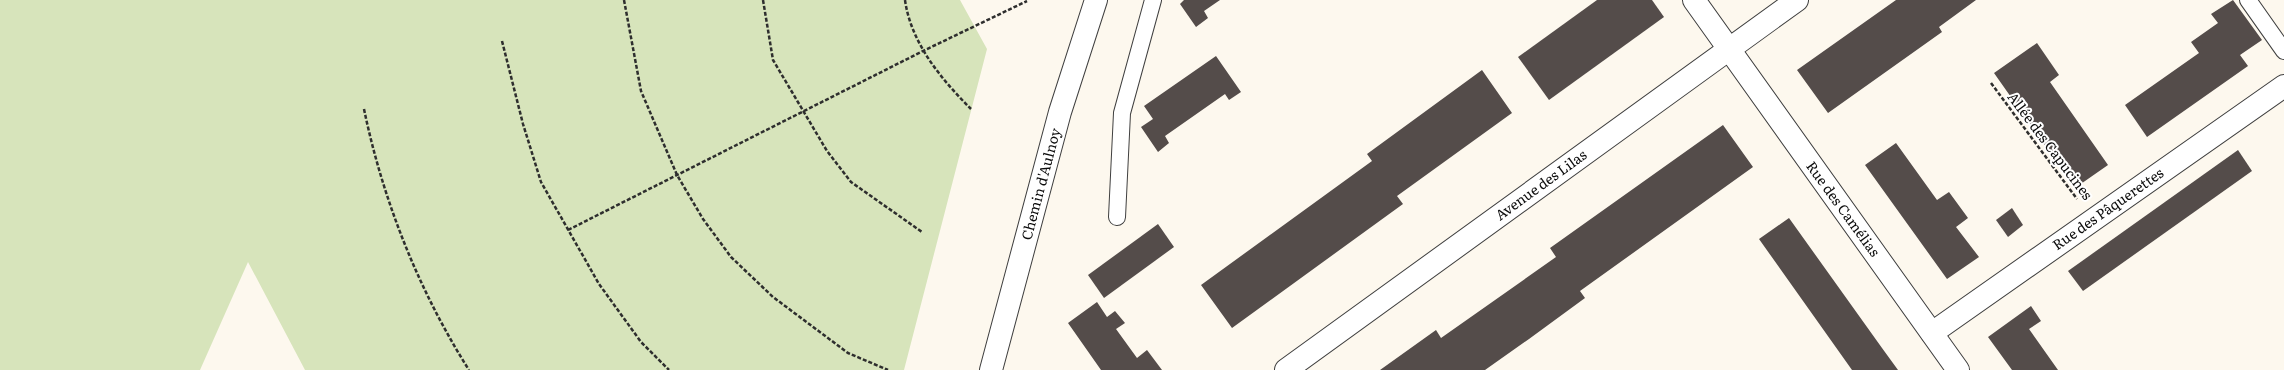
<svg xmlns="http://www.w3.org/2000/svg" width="2284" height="370" font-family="Literata,serif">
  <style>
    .green { fill: #d7e4bb }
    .building { fill: #544c4a }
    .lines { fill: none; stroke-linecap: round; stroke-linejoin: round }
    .service-casing { stroke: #3f3f3f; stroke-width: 18 }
    .minor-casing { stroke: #3f3f3f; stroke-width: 24 }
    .path { stroke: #2e2e2e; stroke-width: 2.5; stroke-dasharray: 4 2; stroke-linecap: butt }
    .service { stroke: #fff; stroke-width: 16 }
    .minor { stroke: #fff; stroke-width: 22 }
    .labels { text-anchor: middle; stroke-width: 4; stroke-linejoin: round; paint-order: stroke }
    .street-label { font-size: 14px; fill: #0c0c0c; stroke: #fff }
  </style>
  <rect width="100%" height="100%" fill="#fdf8ee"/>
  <polygon class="green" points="0,0 960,0 987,49 904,370 305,370 248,262 200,370 0,370"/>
  <g class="building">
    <polygon points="1184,0 1220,0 1204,11 1208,18 1196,27 1180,4"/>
    <polygon points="1597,0 1652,0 1664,17 1549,100 1518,57"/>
    <polygon points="1896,0 1976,0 1939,27 1942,32 1828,113 1797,70"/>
    <polygon points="2233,0 2262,40 2240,55 2248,66 2147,137 2125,105 2199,53 2191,42 2218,23 2211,14"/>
    <polygon points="2037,43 2059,75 2050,82 2108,165 2075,188 1994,73"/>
    <polygon points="1216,56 1241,92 1229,100 1225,94 1165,136 1169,143 1158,152 1141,127 1153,119 1144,106"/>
    <polygon points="1482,70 1512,113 1397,196 1403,204 1232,328 1201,285 1372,161 1367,154"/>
    <polygon points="1723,125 1753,167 1580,291 1585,298 1529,339 1485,370 1380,370 1436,330 1441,338 1556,257 1550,248"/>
    <polygon points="1896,143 1937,200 1949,192 1968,218 1956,227 1979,257 1947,279 1865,165"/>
    <polygon points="2238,150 2252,171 2083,291 2068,271"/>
    <polygon points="2012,208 2023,225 2008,237 1996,220"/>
    <polygon points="1789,218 1882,348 1898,370 1852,370 1759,239"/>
    <polygon points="1158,224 1174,247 1104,298 1088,275"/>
    <polygon points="1097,302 1107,317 1115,311 1125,323 1116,329 1137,358 1147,350 1162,370 1101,370 1068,323"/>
    <polygon points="2031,306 2041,321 2029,329 2058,370 2012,370 1988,337"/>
  </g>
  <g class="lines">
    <defs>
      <g id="service">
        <polyline points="2248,0 2284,51"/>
        <polyline points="1117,217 1122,113 1153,0"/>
      </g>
      <g id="minor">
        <polyline points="1694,0 1958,370"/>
        <polyline points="1932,333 2284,86"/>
        <polyline points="991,370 1060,112 1096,0"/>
        <polyline points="1286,370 1797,0"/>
      </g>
    </defs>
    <use href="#service" class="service-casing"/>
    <use href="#minor" class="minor-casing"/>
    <g class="path">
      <polyline points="624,0 641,91 677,175 703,219 731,257 773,297 848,353 888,370"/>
      <polyline points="763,0 773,60 827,151 851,182 922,232"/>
      <path d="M905,0C911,43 941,79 971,109"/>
      <polyline points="502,41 523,124 541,182 599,284 641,342 669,370"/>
      <polyline points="1991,83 2077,199"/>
      <path d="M364,109C383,201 419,291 469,370"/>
      <polyline points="568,230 923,51 1027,1"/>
    </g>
    <use href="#service" class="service"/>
    <use href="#minor" class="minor"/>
  </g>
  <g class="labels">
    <g class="street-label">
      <text transform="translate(2050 146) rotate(53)" y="5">Allée des Capucines</text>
      <text transform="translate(1041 184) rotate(-75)" y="5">Chemin d'Aulnoy</text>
      <text transform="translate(1541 185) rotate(-36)" y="5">Avenue des Lilas</text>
      <text transform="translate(1843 209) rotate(54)" y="5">Rue des Camélias</text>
      <text transform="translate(2108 209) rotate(-35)" y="5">Rue des Pâquerettes</text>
    </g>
  </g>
</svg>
